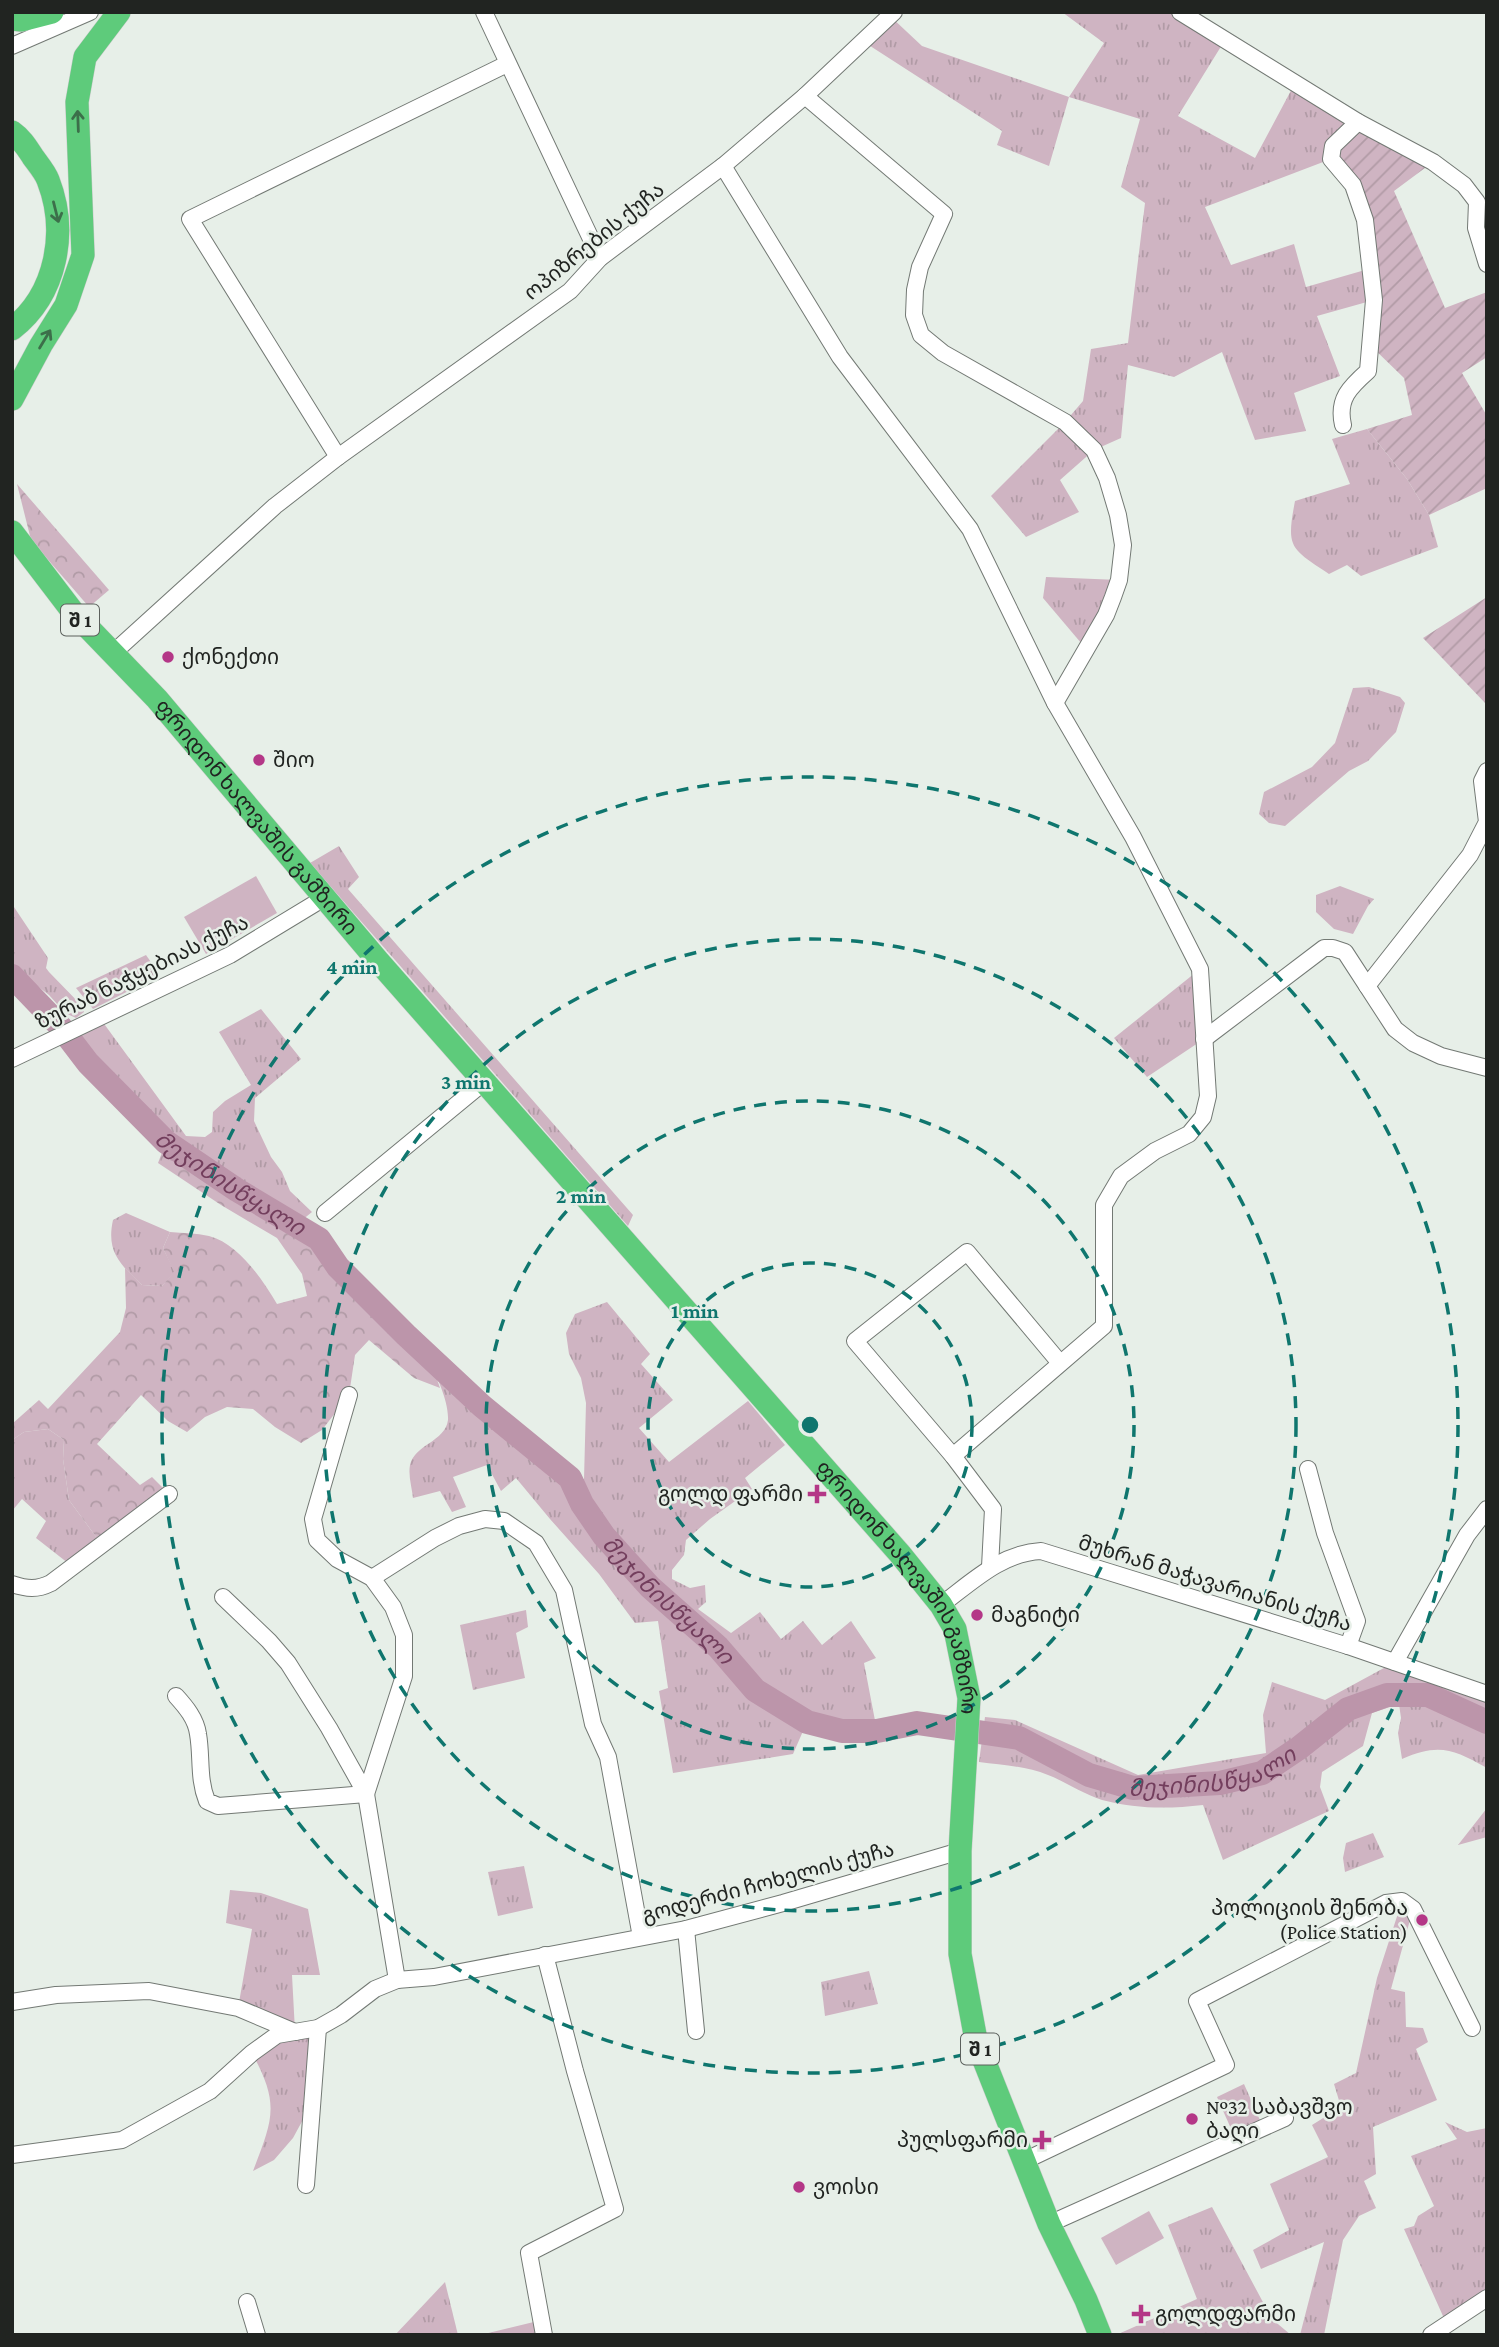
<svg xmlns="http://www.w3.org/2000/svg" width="1499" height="2347" font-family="'Crimson Pro','Noto Sans Georgian',serif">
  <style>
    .grass { fill: url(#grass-tufts) }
    .forest { fill: url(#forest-crowns) }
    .garden { fill: url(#garden-furrows) }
    .pitch { fill: #cfb4c2 }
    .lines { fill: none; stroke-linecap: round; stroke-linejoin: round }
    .river { stroke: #bc95aa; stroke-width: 24 }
    .minor-casing { stroke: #737974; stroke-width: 18 }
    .highway-casing { stroke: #cacaca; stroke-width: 24 }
    .minor { stroke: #fff; stroke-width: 16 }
    .highway { stroke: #5ecb7b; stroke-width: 23 }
    .oneway { stroke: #3c6f4a }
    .ring { fill: none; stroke: #0f766e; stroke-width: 3.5; stroke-dasharray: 12 9 }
    .poi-dot { fill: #b43787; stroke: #e7efe8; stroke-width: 2.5 }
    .labels { text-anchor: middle; stroke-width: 5; stroke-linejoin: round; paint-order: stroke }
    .shield { fill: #e7efe8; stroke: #5c615d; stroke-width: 2 }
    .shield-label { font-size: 19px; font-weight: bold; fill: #212421 }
    .street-label { font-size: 21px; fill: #212421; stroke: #e7efe8 }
    .poi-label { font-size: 21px; fill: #212421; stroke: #e7efe8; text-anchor: start }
    .water-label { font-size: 23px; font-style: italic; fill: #733e5d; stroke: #e7efe8 }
    .centre { fill: #0f766e; stroke: #e7efe8; stroke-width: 3.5 }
    .ring-label { font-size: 21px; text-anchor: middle; font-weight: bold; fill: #0f766e; stroke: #e7efe8; stroke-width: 5; stroke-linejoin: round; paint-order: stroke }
  </style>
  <defs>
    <pattern id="grass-tufts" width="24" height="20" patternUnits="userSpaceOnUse" patternTransform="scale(1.75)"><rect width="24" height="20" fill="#cfb4c2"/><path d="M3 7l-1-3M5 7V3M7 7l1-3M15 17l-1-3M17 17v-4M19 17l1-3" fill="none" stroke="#b19ba6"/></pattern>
    <pattern id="forest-crowns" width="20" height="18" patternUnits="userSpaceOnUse" patternTransform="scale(1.75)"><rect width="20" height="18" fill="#cfb4c2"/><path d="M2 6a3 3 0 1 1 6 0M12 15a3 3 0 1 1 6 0" fill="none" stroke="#b19ba6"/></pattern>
    <pattern id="garden-furrows" width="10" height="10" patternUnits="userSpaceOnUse" patternTransform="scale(1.75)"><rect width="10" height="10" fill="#cfb4c2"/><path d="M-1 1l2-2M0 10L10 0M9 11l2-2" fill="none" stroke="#b19ba6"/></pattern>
  </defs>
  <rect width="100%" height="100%" fill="#e7efe8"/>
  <g class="grass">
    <polygon points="1062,12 1180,12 1225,40 1178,116 1255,158 1295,83 1358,122 1331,159 1205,207 1231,265 1294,244 1306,287 1372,268 1374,300 1317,316 1340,376 1294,393 1306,431 1255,440 1222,352 1174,377 1128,365 1121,438 1094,450 1060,480 1079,512 1026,537 991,496 1065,422 1083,401 1091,349 1128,343 1145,203 1121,187 1140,119 1069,97 1049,166 997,145 1002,131 864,42 890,16 922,46 1069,97 1104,43"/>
    <path d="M1367,429L1407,479L1429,515L1438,547L1361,576L1347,565L1329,574C1290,548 1286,548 1295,501L1350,484L1332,439Z"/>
    <polygon points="1046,577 1119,580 1087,650 1043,598"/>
    <polygon points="1369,687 1400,697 1405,703 1396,732 1368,761 1349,771 1285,826 1269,823 1259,814 1264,792 1312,767 1335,743 1353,688"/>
    <polygon points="339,846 359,877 348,889 633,1215 628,1226 310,863"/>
    <polygon points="1340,886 1374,899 1368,906 1353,934 1334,929 1316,912 1316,895"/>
    <polygon points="12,904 48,958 46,968 49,972 84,1008 84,1012 76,1018 65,1013 49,995 13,967"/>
    <polygon points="146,955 160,975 93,1009 76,988"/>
    <polygon points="1200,969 1204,1039 1147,1077 1114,1038"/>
    <polygon points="261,1009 301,1059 255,1098 254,1121 271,1157 282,1172 290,1191 312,1212 296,1225 197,1164 166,1142 172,1140 77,1035 102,1021 186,1136 205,1137 212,1132 213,1112 225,1101 251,1085 219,1032"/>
    <path d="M126,1213L170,1232L163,1248L175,1272L162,1286L142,1285C120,1264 106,1252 113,1220Z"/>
    <path d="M607,1302L650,1354L641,1364L673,1400L639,1428L669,1462L748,1401L785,1445L745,1478L752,1489L710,1519L686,1540L684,1555L672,1570V1579L690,1588L705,1585L706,1602L698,1609L731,1633L760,1612L781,1639L803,1621L822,1645L851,1621L876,1658L864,1663L877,1731H842L807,1722L793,1754L673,1773L659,1691L668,1688L658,1621L635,1623L599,1574L550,1519L516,1478L501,1491L487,1465L453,1477L466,1507L452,1512L440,1491L413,1498C412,1488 408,1476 410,1465C415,1444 445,1442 448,1420C449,1400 435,1375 429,1356L482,1406L570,1478L584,1479L586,1403L581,1378L569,1354L566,1333L575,1314Z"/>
    <polygon points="48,1429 64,1440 63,1459 69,1500 102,1545 73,1567 36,1538 46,1521 22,1499 12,1511 12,1440 24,1432"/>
    <polygon points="526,1610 528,1627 516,1633 525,1678 473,1690 460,1625"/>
    <path d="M1395,1662L1487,1694V1768C1453,1749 1439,1743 1402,1759L1398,1733L1401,1718L1399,1704L1372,1713L1363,1746L1322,1772L1320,1787L1329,1811L1223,1860L1203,1805C1168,1809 1136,1809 1102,1800C1083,1794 1066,1782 1048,1775C1026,1766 1002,1765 979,1762L985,1717L1015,1720L1138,1775L1266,1753L1263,1715L1272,1682L1325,1700Z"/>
    <polygon points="1487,1808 1487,1837 1458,1845"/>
    <polygon points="1373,1833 1384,1857 1345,1872 1343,1858 1346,1843"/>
    <polygon points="524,1866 533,1908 498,1916 488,1872"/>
    <path d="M230,1890L261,1893L308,1909L320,1975H292L295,2031L318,2028L312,2103L293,2138L274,2160L253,2171C273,2119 280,2104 252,2053L293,2032L238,2008L252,1929L226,1923Z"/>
    <polygon points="1402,1901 1413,1909 1391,1989 1405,1992 1406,2027 1423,2028 1428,2042 1416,2049 1437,2100 1373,2127 1376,2174 1364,2181 1376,2208 1359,2216 1343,2240 1324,2335 1300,2335 1324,2242 1261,2269 1253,2250 1289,2230 1270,2184 1328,2157 1312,2125 1341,2107 1334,2084 1356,2073 1377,1978"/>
    <polygon points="869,1971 878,2004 825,2016 821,1982"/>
    <polygon points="1244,2084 1263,2127 1236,2140 1217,2097"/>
    <polygon points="1445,2122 1467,2132 1487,2128 1487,2298 1447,2325 1404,2229 1414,2226 1418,2216 1434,2206 1411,2156 1457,2139"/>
    <polygon points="1212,2207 1272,2319 1291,2335 1116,2335 1197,2299 1168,2225"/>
    <polygon points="445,2282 458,2335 395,2335"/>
    <polygon points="542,2320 544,2335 480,2335"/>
  </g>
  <g class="forest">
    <polygon points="17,484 109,590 89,607 31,540"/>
    <path d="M166,1142L237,1190L319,1239L338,1267L429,1356L440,1388L414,1378L369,1340L355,1355L349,1395L322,1430L301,1443L275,1427L253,1409L227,1407L205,1417L187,1432L168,1421L141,1395L97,1444L140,1485L152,1477L169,1494L102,1545L69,1500L63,1459L64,1440L48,1429L24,1432L12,1440V1424L39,1400L48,1409L120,1332L126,1308L125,1268L142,1285L162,1286L174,1272L163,1248L170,1232C183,1233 196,1233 209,1236C239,1244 262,1279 277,1304L307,1296L302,1274L277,1238L221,1205L158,1163Z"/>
  </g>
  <g class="garden">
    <polygon points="1358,122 1433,162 1394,191 1445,308 1487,292 1487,357 1462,373 1487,416 1487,488 1429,515 1407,479 1367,429 1412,415 1404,378 1370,345 1365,220 1333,146"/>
    <polygon points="1487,597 1487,705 1423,638"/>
  </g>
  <g class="pitch">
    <polygon points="256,876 277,913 206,954 184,917"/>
    <polygon points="1149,2211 1164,2238 1116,2265 1101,2238"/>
  </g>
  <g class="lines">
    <path class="river" id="s1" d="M12,976L59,1025L88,1063L166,1142L237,1190L319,1239L338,1267L406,1335L482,1406L570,1478L582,1504L604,1536L650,1587L718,1647L755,1690L807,1722L842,1731H877L917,1723L1019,1738L1089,1775L1133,1788L1220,1783L1262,1773L1299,1748L1348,1709L1387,1695H1428L1487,1722"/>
    <defs>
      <g id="minor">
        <polyline points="484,12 600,258"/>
        <polyline points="1180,12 1358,122 1433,162 1464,185 1477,202 1476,228 1487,264"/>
        <polyline points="12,46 90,12"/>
        <polyline points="805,96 944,214 920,267 915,290 914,315 921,335 943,353 1065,422 1094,450 1107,478 1118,515 1123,545 1119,580 1113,597 1106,615 1055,703"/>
        <polyline points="723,166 840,357 970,529 1055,703 1133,837 1200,969 1208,1096 1203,1117 1189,1134 1155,1151 1121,1176 1104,1205 1104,1326 953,1456"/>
        <path d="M1343,425C1337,399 1350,387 1368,371L1374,300L1365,220L1353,185L1331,159L1333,146L1358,122"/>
        <polyline points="338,457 190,219 507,64"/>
        <polyline points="112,654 275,506 338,457 570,291 600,258 723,166 805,96 894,12"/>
        <polyline points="1367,986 1470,855 1487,822 1482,781 1487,771"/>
        <polyline points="1204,1039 1324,948 1333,948 1345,952 1395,1029 1413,1043 1441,1056 1487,1068"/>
        <polyline points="12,1059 230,955 324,898"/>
        <polyline points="325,1213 484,1082"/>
        <polyline points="1308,1469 1325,1533 1357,1621 1348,1646"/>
        <polyline points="990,1567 993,1509 953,1456 855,1341 967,1252 1060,1363"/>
        <polyline points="372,1578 435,1538 459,1526 485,1519 504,1521 536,1543 564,1590 593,1724 608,1757 641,1937"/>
        <path d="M12,1584C27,1589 37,1590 51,1583L169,1494"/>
        <polyline points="223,1597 269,1641 288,1663 329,1728 366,1794 397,1980"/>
        <path d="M941,1605C972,1582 1001,1553 1041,1551L1348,1646L1487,1694"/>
        <polyline points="1395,1662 1467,1535 1487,1509"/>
        <path d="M176,1696C186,1707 196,1719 198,1734C202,1757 198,1779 207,1801L218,1806L366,1794L404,1676V1635L393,1607L372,1578L337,1559L317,1540L313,1519L349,1395"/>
        <polyline points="686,1929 696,2031"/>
        <polyline points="12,2002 56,1995 149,1991 238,2008 295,2032"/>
        <polyline points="12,2155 122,2140 210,2091 252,2053 277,2035 318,2028 341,2015 375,1989 397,1980 434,1977 686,1929 783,1903 960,1851"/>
        <polyline points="1024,2161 1226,2065 1197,2001 1386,1903 1402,1901 1413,1909 1472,2028"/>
        <polyline points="306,2185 318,2028"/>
        <polyline points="1049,2224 1285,2118"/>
        <polyline points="247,2302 257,2335"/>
        <polyline points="544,2335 529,2253 615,2209 575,2071 545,1955"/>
        <polyline points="1431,2335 1487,2298"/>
      </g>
      <g id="highway">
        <polyline points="12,19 21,20 52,12"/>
        <path d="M12,132C22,139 27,148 33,157C38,164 45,172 48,180C68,231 57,294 12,329"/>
        <polyline points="12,399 41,345 66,305 83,255 77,102 85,57 119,12"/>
        <path id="s2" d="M12,532L73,612L157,699L378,961L900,1554L941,1605L955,1629L969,1698L960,1851V1954L976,2040L1049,2224L1086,2300L1100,2335"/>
      </g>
    </defs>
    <use href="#minor" class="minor-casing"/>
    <use href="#highway" class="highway-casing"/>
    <use href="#minor" class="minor"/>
    <use href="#highway" class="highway"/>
  </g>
  <defs><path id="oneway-shaft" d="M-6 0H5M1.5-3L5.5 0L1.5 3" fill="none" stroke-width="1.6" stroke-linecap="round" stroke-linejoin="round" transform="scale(1.75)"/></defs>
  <g class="oneway">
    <use href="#oneway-shaft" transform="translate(78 121) rotate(-92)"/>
    <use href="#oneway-shaft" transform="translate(56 212) rotate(76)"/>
    <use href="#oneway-shaft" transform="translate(45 339) rotate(-59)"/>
  </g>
  <g class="ring">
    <circle cx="810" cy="1425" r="162"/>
    <circle cx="810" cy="1425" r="324"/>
    <circle cx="810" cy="1425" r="486"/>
    <circle cx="810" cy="1425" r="648"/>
  </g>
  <g class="poi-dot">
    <circle cx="168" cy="657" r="7"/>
    <circle cx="259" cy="760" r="7"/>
    <path d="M813.5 1483.5h7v7h7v7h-7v7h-7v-7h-7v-7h7z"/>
    <circle cx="977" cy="1615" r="7"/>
    <circle cx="1422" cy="1920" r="7"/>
    <circle cx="1192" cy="2119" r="7"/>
    <path d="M1038.5 2129.5h7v7h7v7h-7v7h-7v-7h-7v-7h7z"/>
    <circle cx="799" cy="2187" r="7"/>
    <path d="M1137.5 2303.5h7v7h7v7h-7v7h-7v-7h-7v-7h7z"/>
  </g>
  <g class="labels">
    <g class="shield">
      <rect x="61" y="604.5" width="38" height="31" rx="5"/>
      <rect x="961" y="2033.5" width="38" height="31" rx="5"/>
    </g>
    <g class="shield-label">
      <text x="80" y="627">შ 1</text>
      <text x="980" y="2056">შ 1</text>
    </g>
    <g class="street-label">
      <text transform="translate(594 241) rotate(-39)" y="7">ოპიზრების ქუჩა</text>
      <text dy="7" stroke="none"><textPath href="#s2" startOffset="376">ფრიდონ ხალვაშის გამზირი</textPath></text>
      <text transform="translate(142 972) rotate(-26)" y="7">ზურაბ ნაჭყებიას ქუჩა</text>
      <text transform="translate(1215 1583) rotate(17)" y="7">მუხრან მაჭავარიანის ქუჩა</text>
      <text dy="7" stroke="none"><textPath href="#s2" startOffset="1384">ფრიდონ ხალვაშის გამზირი</textPath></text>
      <text transform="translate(768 1882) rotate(-15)" y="7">გოდერძი ჩოხელის ქუჩა</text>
    </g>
    <g class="poi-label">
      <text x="182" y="664">ქონექთი</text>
      <text x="273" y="767">შიო</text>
      <text x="803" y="1501" text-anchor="end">გოლდ ფარმი</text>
      <text x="991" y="1622">მაგნიტი</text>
      <text x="1408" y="1915" text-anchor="end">პოლიციის შენობა<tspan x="1408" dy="24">(Police Station)</tspan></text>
      <text x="1206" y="2114">№32 საბავშვო<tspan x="1206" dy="24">ბაღი</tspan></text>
      <text x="1028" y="2147" text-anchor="end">პულსფარმი</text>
      <text x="813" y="2194">ვოისი</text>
      <text x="1155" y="2321">გოლდფარმი</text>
    </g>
    <g class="water-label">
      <text dy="8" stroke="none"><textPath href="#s1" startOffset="303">მეჯინისწყალი</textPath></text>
      <text dy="8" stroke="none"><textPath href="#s1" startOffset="914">მეჯინისწყალი</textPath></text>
      <text dy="8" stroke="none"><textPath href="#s1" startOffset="1522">მეჯინისწყალი</textPath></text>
    </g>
  </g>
  <circle cx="810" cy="1425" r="10" class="centre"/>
  <g class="ring-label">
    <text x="352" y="974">4 min</text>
    <text x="466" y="1089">3 min</text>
    <text x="581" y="1203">2 min</text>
    <text x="695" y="1318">1 min</text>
  </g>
  <rect width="1499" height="2347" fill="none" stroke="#212421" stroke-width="28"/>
</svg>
